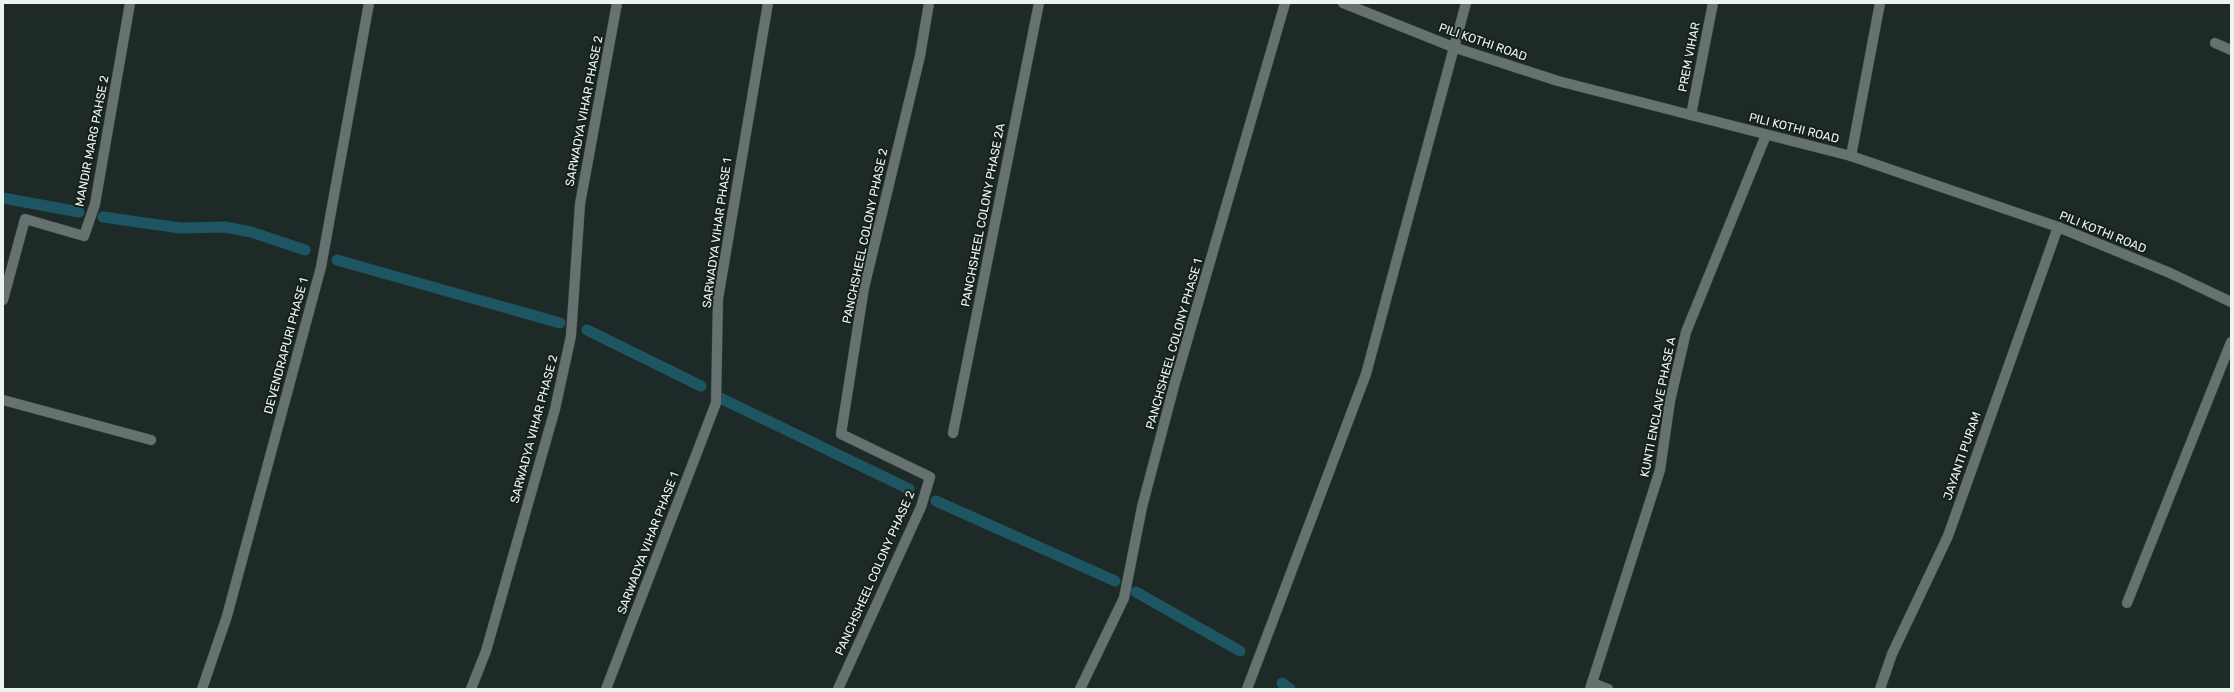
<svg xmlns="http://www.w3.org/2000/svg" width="2234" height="692" font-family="Rubik,sans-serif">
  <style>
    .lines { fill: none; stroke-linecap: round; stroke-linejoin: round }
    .stream { stroke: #1e5562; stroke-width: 11 }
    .minor-casing { stroke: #394442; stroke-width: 11 }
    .tertiary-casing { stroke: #394442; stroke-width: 11 }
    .minor { stroke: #65726f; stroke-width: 10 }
    .tertiary { stroke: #65726f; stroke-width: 10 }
    .labels { text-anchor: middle; stroke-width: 4; stroke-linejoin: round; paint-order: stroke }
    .street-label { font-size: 12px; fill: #ecf4f2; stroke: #15201d }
  </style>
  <rect width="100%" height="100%" fill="#1e2a27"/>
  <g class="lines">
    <g class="stream">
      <polyline points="3,198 79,212"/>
      <polyline points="103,217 180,228 225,227 251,232 305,250"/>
      <polyline points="337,260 560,323"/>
      <polyline points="587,330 701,386"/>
      <polyline points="720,398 909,489"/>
      <polyline points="936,501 1115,581"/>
      <polyline points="1136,592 1240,651"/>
      <polyline points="1282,683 1290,689"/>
    </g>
    <defs>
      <g id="minor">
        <polyline points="2215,43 2231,50"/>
        <polyline points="1691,115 1713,3"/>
        <polyline points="1851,156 1880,3"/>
        <polyline points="3,300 25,219 84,236 95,204 130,3"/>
        <polyline points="3,400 151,440"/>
        <polyline points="953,433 1039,3"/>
        <polyline points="2127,603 2231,342"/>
        <polyline points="1592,683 1608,689"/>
        <polyline points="202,689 227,616 321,267 369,3"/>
        <polyline points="471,689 486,651 555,409 571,336 580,204 617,3"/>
        <polyline points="606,689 716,403 718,299 768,3"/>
        <polyline points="838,689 921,507 930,477 841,434 864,288 920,56 929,3"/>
        <polyline points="1080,689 1124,598 1142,507 1174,386 1285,3"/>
        <polyline points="1247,689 1366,374 1466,3"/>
        <polyline points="1590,689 1660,470 1670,401 1686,332 1766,135"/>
        <polyline points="1880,689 1892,654 1948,536 2058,227"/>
      </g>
      <polyline id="tertiary" points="1343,3 1453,47 1558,81 1851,156 2058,227 2170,273 2231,302"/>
    </defs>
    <use href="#minor" class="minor-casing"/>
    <use href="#tertiary" class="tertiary-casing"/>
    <use href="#minor" class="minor"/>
    <use href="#tertiary" class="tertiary"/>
  </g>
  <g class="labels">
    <g class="street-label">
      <text transform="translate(1483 42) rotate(19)" y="4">PILI KOTHI ROAD</text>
      <text transform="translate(1689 57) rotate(-79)" y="4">PREM VIHAR</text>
      <text transform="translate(584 111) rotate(-79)" y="4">SARWADYA VIHAR PHASE 2</text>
      <text transform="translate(1794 128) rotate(14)" y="4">PILI KOTHI ROAD</text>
      <text transform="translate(92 141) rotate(-79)" y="4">MANDIR MARG PAHSE 2</text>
      <text transform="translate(983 215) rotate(-79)" y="4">PANCHSHEEL COLONY PHASE 2A</text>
      <text transform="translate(2103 232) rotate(22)" y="4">PILI KOTHI ROAD</text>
      <text transform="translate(717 233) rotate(-82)" y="4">SARWADYA VIHAR PHASE 1</text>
      <text transform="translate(865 236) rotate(-78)" y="4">PANCHSHEEL COLONY PHASE 2</text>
      <text transform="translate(1174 344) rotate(-74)" y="4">PANCHSHEEL COLONY PHASE 1</text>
      <text transform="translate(286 346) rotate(-75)" y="4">DEVENDRAPURI PHASE 1</text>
      <text transform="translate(1658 407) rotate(-79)" y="4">KUNTI ENCLAVE PHASE A</text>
      <text transform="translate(534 429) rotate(-75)" y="4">SARWADYA VIHAR PHASE 2</text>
      <text transform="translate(1962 456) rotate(-71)" y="4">JAYANTI PURAM</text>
      <text transform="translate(648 543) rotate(-69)" y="4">SARWADYA VIHAR PHASE 1</text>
      <text transform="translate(875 573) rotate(-66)" y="4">PANCHSHEEL COLONY PHASE 2</text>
    </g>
  </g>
  <rect width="2234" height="692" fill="none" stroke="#ecf4f2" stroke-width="8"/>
</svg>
